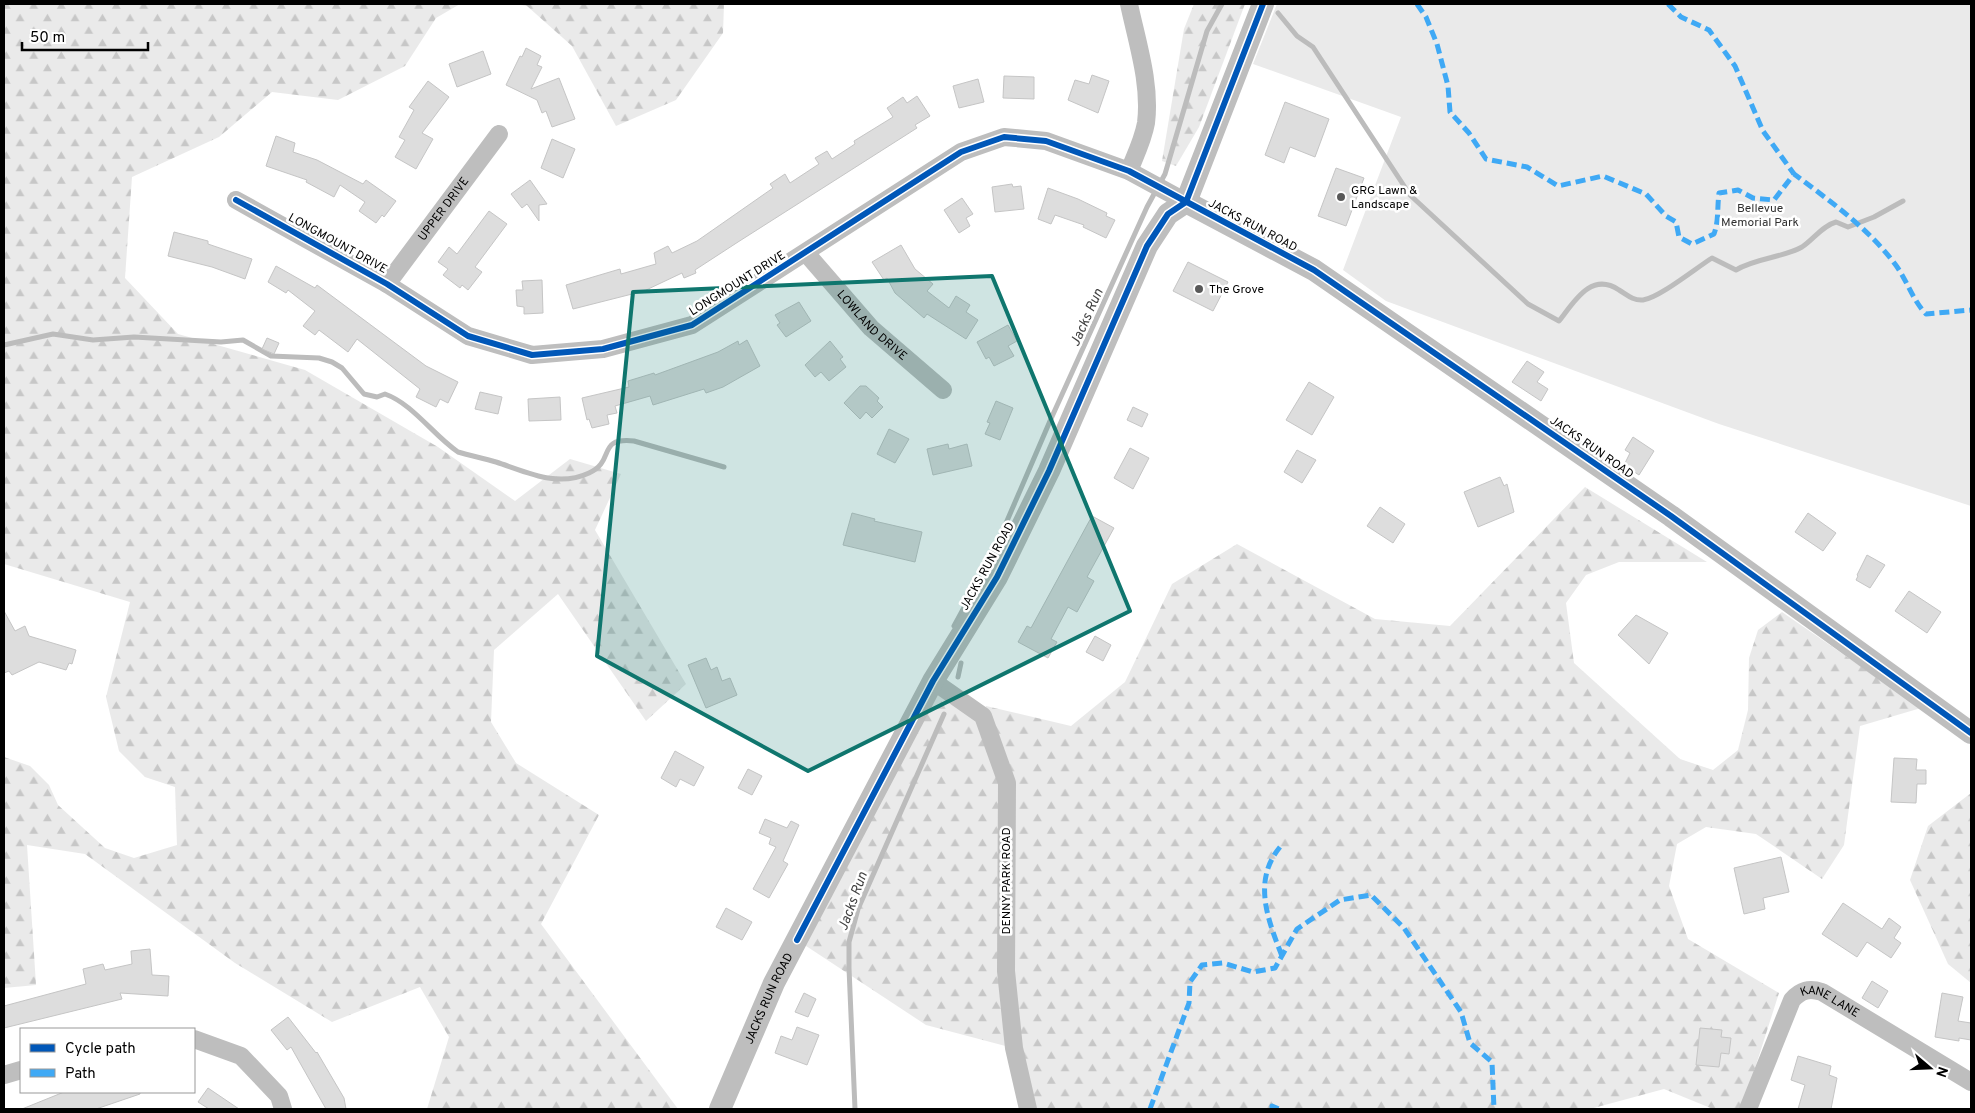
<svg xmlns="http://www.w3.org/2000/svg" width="1975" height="1113" font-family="Overpass,sans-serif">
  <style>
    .forest { fill: url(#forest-firs) }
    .park { fill: #eaeaea }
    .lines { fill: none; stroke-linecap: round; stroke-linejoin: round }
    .stream { stroke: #bcbcbc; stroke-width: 5 }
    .building { fill: #ddd; stroke: #c5c5c5 }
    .minor { stroke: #bebebe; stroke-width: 18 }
    .tertiary { stroke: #bebebe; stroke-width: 22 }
    .quiet { stroke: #3fa9f5; stroke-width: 5; stroke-dasharray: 10 5; stroke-linecap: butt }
    .cycleway-casing { stroke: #fff; stroke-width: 9 }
    .cycleway { stroke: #0057b8; stroke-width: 6 }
    .marked { fill: #0f766e; fill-opacity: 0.2; stroke: #0f766e; stroke-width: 4; stroke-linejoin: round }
    .poi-dot { fill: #595959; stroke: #fff; stroke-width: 2 }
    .labels { text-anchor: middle; stroke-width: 5; stroke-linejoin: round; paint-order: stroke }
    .poi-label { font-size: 12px; fill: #000; stroke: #fff; text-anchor: start }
    .park-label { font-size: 12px; fill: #303030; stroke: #fff }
    .street-label { font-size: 12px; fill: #000; stroke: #fff }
    .water-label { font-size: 14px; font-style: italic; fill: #414141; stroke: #fff }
  </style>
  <defs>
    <pattern id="forest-firs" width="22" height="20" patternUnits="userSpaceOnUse" patternTransform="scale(1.25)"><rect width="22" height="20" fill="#eaeaea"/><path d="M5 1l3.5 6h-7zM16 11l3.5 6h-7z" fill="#c7c7c7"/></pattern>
  </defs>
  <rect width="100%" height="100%" fill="#fff"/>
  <g class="forest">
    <polygon points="4,4 460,4 436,18 405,66 338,100 272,92 219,137 132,177 125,278 178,334 305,370 438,447 515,501 570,459 621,474 595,530 686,684 646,721 558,594 494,650 491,722 516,763 599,815 541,924 678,1109 427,1109 449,1037 420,987 332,1022 235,963 85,854 27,845 36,985 4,988 4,757 30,766 49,785 58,805 105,848 134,858 177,845 175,787 145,777 119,751 106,697 130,602 4,564"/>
    <polygon points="515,4 724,4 723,33 676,100 616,126 572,46 527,6"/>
    <polygon points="1194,4 1245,4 1199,127 1176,166 1162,161 1184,29"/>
    <polygon points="1585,487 1707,562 1619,562 1586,575 1566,603 1574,663 1680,759 1713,770 1738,750 1748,710 1749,658 1758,630 1782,612 1921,708 1860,726 1844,845 1822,879 1756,834 1706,827 1677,844 1669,886 1688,939 1779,993 1742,1109 1713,1109 1664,1089 1590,1109 1028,1109 1013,1048 926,1025 797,940 933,681 983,715 986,706 1071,726 1125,682 1172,584 1237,544 1375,619 1450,626"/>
    <polygon points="1971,793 1971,983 1948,964 1910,880 1928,826"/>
  </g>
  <polygon class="park" points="1277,4 1971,4 1971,506 1719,424 1386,301 1343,270 1401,117 1253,64"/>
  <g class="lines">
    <g class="stream">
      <path d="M1278,13L1297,36L1313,47L1410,195L1528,304L1559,321C1574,302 1591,271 1619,290C1626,294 1633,301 1643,300C1659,298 1696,268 1712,258L1736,270C1756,258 1782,258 1802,247C1814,239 1822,226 1836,222L1848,227L1874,217L1903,201"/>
      <path d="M4,345L53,334L93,340L134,337L221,342L243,340L271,356L319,358L332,362L342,368L364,394L377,397L385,394C413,404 433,435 458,452C471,456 483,458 496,462C527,472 557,488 589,473C616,461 596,437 634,441L724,467"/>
      <polyline points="954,626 991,558 1050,421 1147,207 1165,174 1207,31 1222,4"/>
      <polyline points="958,677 961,663"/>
      <polyline points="855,1109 849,968 849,942 858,909 944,714"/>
    </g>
  </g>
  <g class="building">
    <polygon points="526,48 541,56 537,65 542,67 531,89 559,78 575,119 552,127 546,111 542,113 537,100 506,85 520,56 522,57"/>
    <polygon points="483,51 491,74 457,87 449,64"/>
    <polygon points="1092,75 1109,81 1098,113 1068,100 1075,80 1089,84"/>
    <polygon points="1004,76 1034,77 1034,99 1003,98"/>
    <polygon points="978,79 984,102 959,108 953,86"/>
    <polygon points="428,81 449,97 422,133 433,139 416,169 395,157 405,140 399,137 414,110 409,107"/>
    <polygon points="917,96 930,116 915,125 917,128 738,242 695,270 696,273 684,278 682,273 644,291 573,309 566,285 620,269 621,274 656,264 654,253 668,246 672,253 697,241 773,188 770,184 785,174 790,183 819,164 815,158 827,151 832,159 855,144 854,141 893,117 887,108 903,97 907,103"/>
    <polygon points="1285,102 1329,119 1315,157 1290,147 1284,163 1265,155"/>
    <polygon points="276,136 295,143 293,152 317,160 363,184 366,180 396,201 384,217 382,215 376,223 359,211 365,202 340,185 334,197 306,182 307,180 266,166"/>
    <polygon points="552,139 575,149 563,178 541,168"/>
    <polygon points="1336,168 1364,178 1346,226 1318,216"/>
    <polygon points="530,180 547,204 539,205 539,221 527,204 522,208 511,194"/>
    <polygon points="1012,184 1013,187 1021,186 1024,209 995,212 992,187"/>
    <polygon points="1048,188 1078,199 1107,213 1106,216 1115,220 1106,238 1083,227 1084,225 1055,215 1051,224 1038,219"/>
    <polygon points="962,198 973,214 966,218 970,226 959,233 944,210"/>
    <polygon points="489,211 507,224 475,267 482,272 468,290 462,285 460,288 443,275 448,269 438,262 449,247 457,254"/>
    <polygon points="174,232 208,241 208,244 252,259 245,279 212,267 168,256"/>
    <polygon points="901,245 915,269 933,284 927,291 949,308 956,296 970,305 966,312 978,320 966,339 927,314 924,318 895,293 887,278 884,280 872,262"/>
    <polygon points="1188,262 1228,282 1213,311 1173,291"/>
    <polygon points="276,266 315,288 317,285 426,366 458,382 448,403 440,399 436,407 416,397 420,389 357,339 348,352 319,330 315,335 303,326 315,311 288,290 286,293 268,282"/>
    <polygon points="542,280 543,313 524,314 524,307 517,306 516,290 523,290 522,281"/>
    <polygon points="799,302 811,321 786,337 777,325 780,323 775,315"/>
    <polygon points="1008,325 1017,341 1008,346 1014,356 994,366 989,357 986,359 977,342"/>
    <polygon points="267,338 279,343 274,354 262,349"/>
    <polygon points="747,340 760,366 723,387 706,393 704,389 653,405 650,396 615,406 617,413 607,415 609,424 592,428 589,419 587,420 582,398 629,387 628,381 654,373 655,375 718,352 738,341 739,345"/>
    <polygon points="830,341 843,357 840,359 846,367 829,381 821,372 815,377 805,365"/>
    <polygon points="1527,361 1544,372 1537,382 1548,389 1541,401 1512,382"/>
    <polygon points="1309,382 1334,397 1312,435 1286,420"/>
    <polygon points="860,386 866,386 879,398 877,401 883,407 872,418 866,412 860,419 844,403"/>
    <polygon points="480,392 502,397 498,414 475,409"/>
    <polygon points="560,397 561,420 529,421 528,399"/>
    <polygon points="996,401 1013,408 1000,440 985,434 990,423 987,422"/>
    <polygon points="1133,407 1148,414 1142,427 1127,420"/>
    <polygon points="889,429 909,439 895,463 877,454"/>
    <polygon points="1633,437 1654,451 1639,475 1624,465 1630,453 1625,450"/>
    <polygon points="948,444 949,449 967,444 972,466 933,475 927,449"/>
    <polygon points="1130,448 1149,458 1133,489 1114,478"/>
    <polygon points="1297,450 1316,460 1302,483 1284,472"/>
    <polygon points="1500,477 1504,486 1507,484 1514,512 1478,527 1464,492"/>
    <polygon points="1380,507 1405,524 1393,543 1367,526"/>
    <polygon points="852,513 875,519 874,521 922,532 915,562 843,545"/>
    <polygon points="1808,513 1836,533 1823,551 1795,532"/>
    <polygon points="1092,516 1114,528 1087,577 1094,581 1077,612 1068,607 1051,639 1057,642 1048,658 1018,642 1027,626 1031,628"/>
    <polygon points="1867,555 1885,565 1870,588 1856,580 1858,576 1857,575"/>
    <polygon points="1909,591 1941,612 1927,633 1895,611"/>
    <polygon points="4,611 15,631 25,626 29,636 76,650 72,664 69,663 66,670 39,662 12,675 9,671 4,673"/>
    <polygon points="1636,615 1668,633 1649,664 1618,635"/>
    <polygon points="1095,636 1111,645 1103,661 1086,652"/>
    <polygon points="706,658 711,670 717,667 722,681 730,678 737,695 706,708 688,665"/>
    <polygon points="675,751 704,767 694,786 680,779 676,787 661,778"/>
    <polygon points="1894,758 1917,759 1916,770 1926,770 1926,784 1917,784 1916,803 1891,802"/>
    <polygon points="748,769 762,776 752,795 738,788"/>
    <polygon points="765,819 787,828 791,821 799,825 783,861 788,864 769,898 753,889 776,847 769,844 771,838 759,833"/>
    <polygon points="1781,857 1789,892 1763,898 1765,909 1744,914 1734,868"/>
    <polygon points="1843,903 1882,929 1889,918 1901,927 1894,938 1901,943 1891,958 1867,942 1857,957 1822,934"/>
    <polygon points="726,908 752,922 742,940 716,927"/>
    <polygon points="150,949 152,975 169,976 168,996 120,993 122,999 4,1028 4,1006 86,984 83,969 103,964 105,970 132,964 131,951"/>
    <polygon points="1872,981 1888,991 1878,1008 1862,998"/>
    <polygon points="804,993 816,999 808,1017 795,1012"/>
    <polygon points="1942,993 1963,997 1958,1021 1971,1023 1971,1040 1959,1038 1959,1041 1935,1037"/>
    <polygon points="288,1017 316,1053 317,1052 344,1098 346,1109 326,1109 291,1047 287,1050 271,1030"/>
    <polygon points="797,1027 819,1035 807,1065 775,1053 781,1036 792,1040"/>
    <polygon points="1700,1028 1722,1030 1721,1037 1731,1038 1729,1054 1721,1053 1719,1067 1696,1065"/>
    <polygon points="1798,1056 1831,1066 1829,1075 1837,1078 1831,1109 1798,1109 1805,1085 1791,1080"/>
    <polygon points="208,1088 239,1109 209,1109 198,1102"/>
    <polygon points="64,1092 140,1092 140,1094 96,1109 22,1109"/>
  </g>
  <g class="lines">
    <g class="minor">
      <path d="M1129,4C1137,42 1151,84 1146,123C1143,140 1135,156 1129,171"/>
      <polyline points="236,200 387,284 468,336 532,355 603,349 692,325 961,152 1004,137 1046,141 1129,171 1186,202"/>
      <path id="s1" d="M806,253L871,328L943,390"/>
      <path id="s2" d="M387,284L499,134"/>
      <polyline points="933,681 983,716 1007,783 1006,971 1014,1048 1028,1109"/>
      <polyline points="194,1039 241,1056 279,1096 283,1109"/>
      <polyline points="4,1075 21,1070"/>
      <path id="s3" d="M1748,1109L1792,1000C1801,990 1809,988 1822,992L1971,1082"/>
    </g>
    <g class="tertiary">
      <polyline points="1186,202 1314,270 1671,516 1971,733"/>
      <path id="s4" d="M720,1109L774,983L933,681L997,577L1049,471L1147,246L1168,214L1186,202L1263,4"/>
    </g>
    <g class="quiet">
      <path d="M1417,4L1426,17L1437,44L1448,86L1450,112L1469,133L1486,159L1527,167L1558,186L1603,176L1646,194L1666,216L1676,222L1679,237L1692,244L1714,234C1719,220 1717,208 1719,193L1738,190L1753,198L1774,200L1794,174C1830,201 1868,228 1895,264C1907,280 1912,299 1926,314L1971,310"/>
      <polyline points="1668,4 1681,17 1709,30 1735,66 1763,131 1794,174"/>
      <path d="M1280,847C1252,881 1268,920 1282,956"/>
      <polyline points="1150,1109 1189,1003 1190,982 1202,965 1223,963 1253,972 1275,968 1297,929 1340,900 1371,895 1404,928 1461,1012 1470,1043 1492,1062 1494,1109"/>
      <polyline points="1272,1109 1272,1106 1279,1109"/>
    </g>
    <defs>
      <g id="cycleway">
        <polyline points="236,200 387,284 468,336 532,355 603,349 692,325 961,152 1004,137 1046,141 1129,171 1314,270 1671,516 1971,733"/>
        <polyline points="797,940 933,681 997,577 1049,471 1147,246 1168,214 1186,202 1263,4"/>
      </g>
    </defs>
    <use href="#cycleway" class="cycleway-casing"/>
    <use href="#cycleway" class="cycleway"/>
  </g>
  <path class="marked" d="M992,276L1130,611L808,771L597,656L633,292Z"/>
  <g class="poi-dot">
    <circle cx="1341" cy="197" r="5"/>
    <circle cx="1199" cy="289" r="5"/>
  </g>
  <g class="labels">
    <g class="poi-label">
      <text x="1351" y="194">GRG Lawn &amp;<tspan x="1351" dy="14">Landscape</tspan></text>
      <text x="1209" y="293">The Grove</text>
    </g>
    <g class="park-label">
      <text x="1760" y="212">Bellevue<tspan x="1760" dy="14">Memorial Park</tspan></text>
    </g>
    <g class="street-label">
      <text dy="4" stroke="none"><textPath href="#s2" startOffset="94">UPPER DRIVE</textPath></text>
      <text transform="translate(1253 225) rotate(28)" y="4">JACKS RUN ROAD</text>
      <text transform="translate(338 243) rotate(29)" y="4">LONGMOUNT DRIVE</text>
      <text transform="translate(737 283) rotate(-32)" y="4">LONGMOUNT DRIVE</text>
      <text dy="4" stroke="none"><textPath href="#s1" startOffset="98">LOWLAND DRIVE</textPath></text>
      <text transform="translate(1592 447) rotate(35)" y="4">JACKS RUN ROAD</text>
      <text transform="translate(987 566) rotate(-61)" y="4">JACKS RUN ROAD</text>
      <text transform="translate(1006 881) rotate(-90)" y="4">DENNY PARK ROAD</text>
      <text dy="4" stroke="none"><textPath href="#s4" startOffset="121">JACKS RUN ROAD</textPath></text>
      <text dy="4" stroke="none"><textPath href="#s3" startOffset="161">KANE LANE</textPath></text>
    </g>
    <g class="water-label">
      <text transform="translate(1086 317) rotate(-66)" y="5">Jacks Run</text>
      <text transform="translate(852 901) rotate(-70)" y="5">Jacks Run</text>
    </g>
  </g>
  <rect width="1975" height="1113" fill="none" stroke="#000000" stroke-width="10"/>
  <rect x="20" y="1028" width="175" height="65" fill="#ffffff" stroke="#999999"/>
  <rect x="30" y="1044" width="25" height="8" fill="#0057b8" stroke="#999999"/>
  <text x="65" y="1053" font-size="15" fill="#000000">Cycle path</text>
  <rect x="30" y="1069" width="25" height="8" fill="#3fa9f5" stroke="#999999"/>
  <text x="65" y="1078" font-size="15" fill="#000000">Path</text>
  <g transform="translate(1930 1068) rotate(109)" stroke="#ffffff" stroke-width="4" paint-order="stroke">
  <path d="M0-4L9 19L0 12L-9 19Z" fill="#000000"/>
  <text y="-8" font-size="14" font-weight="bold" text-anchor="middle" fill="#000000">N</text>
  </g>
  <path d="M22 42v8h126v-8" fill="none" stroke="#000000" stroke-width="2.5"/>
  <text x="30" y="42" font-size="15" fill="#000000" stroke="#ffffff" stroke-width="4" paint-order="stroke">50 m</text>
</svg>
